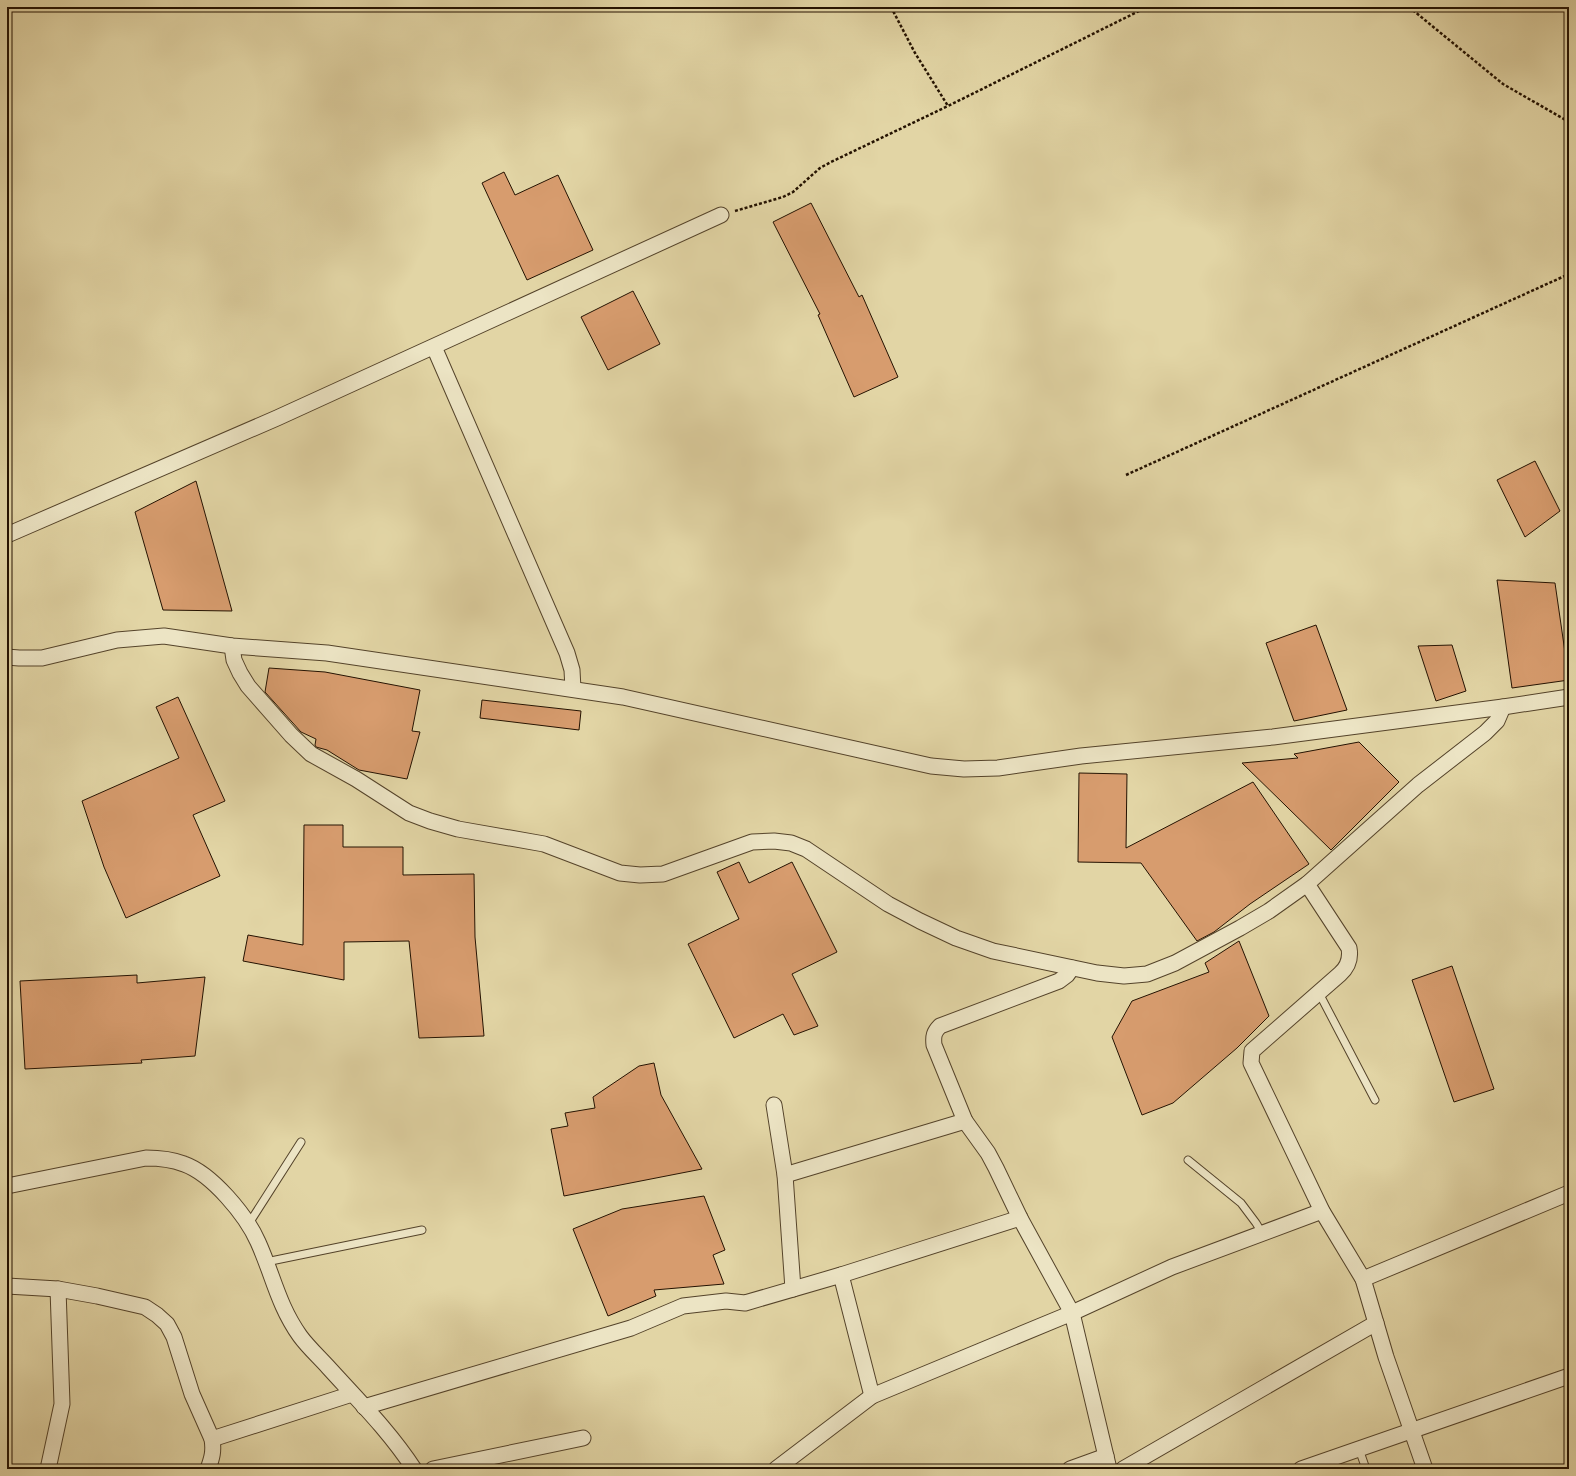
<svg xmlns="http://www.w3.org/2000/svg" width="1576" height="1476" font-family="'IM FELL Double Pica',serif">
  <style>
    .building { fill: #d79c6e; stroke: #241201 }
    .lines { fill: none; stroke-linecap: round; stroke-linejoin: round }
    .service-casing { stroke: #54432a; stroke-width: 9 }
    .minor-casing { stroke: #54432a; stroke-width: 17 }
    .path { stroke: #241201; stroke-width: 2.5; stroke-dasharray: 3 2; stroke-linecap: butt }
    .service { stroke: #ece4c4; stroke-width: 7 }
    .minor { stroke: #ece4c4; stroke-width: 15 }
  </style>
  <rect width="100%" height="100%" fill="#e2d5a5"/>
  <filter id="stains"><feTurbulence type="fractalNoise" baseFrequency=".005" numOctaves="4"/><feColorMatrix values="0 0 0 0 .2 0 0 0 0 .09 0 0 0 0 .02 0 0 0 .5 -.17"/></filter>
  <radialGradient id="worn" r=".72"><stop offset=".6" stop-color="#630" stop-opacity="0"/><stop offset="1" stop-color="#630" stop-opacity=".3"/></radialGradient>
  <g class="building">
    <polygon points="504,172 515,195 558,175 593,250 527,280 482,183"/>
    <polygon points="811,203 859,297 862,295 898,377 854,397 818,315 820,314 773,222"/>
    <polygon points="633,291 660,344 608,370 581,317"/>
    <polygon points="1535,461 1560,511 1525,537 1497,480"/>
    <polygon points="196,481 232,611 163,610 135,512"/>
    <polygon points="1497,580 1555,583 1569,680 1512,688"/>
    <polygon points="1316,625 1347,710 1294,721 1266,643"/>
    <polygon points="1452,645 1466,691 1436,701 1418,646"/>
    <polygon points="269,668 325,672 420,690 412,731 420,732 407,779 359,770 327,750 316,747 315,745 316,739 301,732 265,692"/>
    <polygon points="178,697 225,801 193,815 220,876 126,918 104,867 82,801 179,758 156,707"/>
    <polygon points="482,700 581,711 579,730 480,718"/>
    <polygon points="1359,742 1399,782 1331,850 1242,763 1298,758 1294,754"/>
    <polygon points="1079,773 1127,774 1126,848 1253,782 1309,864 1250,904 1214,932 1197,941 1141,863 1078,862"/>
    <polygon points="304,825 343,825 343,847 403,847 403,875 474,874 475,937 484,1036 419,1038 409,941 344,942 344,980 243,961 248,935 303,945"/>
    <polygon points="739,862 749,883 792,862 837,952 792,974 818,1026 794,1035 783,1014 734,1038 688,944 739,919 717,872"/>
    <polygon points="1239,941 1269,1016 1237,1048 1173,1103 1142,1115 1112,1037 1132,1001 1209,972 1205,963"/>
    <polygon points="1452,966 1494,1089 1454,1102 1412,980"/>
    <polygon points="137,975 137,983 205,977 195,1056 141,1060 142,1063 25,1069 20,981"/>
    <polygon points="654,1063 661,1095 702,1169 564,1196 551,1129 568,1126 565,1113 595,1108 593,1097 639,1066"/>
    <polygon points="704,1196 725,1250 713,1255 724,1284 654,1290 656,1296 608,1316 573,1229 622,1209"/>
  </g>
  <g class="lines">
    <defs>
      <g id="service">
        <polyline points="1319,993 1375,1100"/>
        <polyline points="1188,1160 1241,1203 1256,1223 1262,1233"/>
        <polyline points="248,1225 301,1142"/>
        <polyline points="266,1262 422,1230"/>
        <polyline points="1359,1449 1366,1469"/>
      </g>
      <g id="minor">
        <polyline points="434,347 567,653 572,670 573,689"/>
        <polyline points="7,535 277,418 721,215"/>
        <polyline points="232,646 234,660 240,673 248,686 291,735 311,754 356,779 409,813 430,821 458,829 544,844 620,873 640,875 663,874 752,842 774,841 791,843 806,849 888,904 920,921 956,938 993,951 1097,973 1124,976 1147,974 1175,963 1240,928 1269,911 1307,884 1418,785 1485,733 1497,721 1503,707"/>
        <polyline points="7,657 19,658 42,658 117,640 164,636 232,646 327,653 623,697 931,766 964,769 998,768 1081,756 1273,737 1503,707 1569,697"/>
        <path d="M1307,884L1349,948C1351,959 1348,967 1340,974L1252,1051L1251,1063L1322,1211L1363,1279L1386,1357L1425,1469"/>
        <path d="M1072,968L1067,975L1059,981L940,1026C934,1032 933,1036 934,1045L965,1121L988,1153L996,1168L1020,1218L1072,1313L1109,1469"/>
        <polyline points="774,1105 785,1175 793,1289"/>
        <polyline points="785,1175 965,1121"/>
        <path d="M7,1186L146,1158C159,1158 171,1159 184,1164C212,1174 246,1215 258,1242C273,1275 278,1305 300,1336C308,1347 319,1357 328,1367C358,1400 390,1432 414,1469"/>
        <polyline points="841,1275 872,1396"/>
        <polyline points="1363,1279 1569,1193"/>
        <path d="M7,1286L58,1289L97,1296L145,1307L157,1315L167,1324L174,1337L192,1394L212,1439C214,1451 212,1458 208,1469"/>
        <polyline points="364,1407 631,1328 683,1306 726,1301 745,1303 841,1275 1020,1218"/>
        <polyline points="212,1439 352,1394"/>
        <polyline points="48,1469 62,1404 58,1289"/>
        <polyline points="433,1469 583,1438"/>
        <polyline points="776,1469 872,1396 1072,1313 1172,1267 1322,1211"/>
        <polyline points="1070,1469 1106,1456"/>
        <polyline points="1123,1469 1376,1323"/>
        <polyline points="1301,1469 1569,1376"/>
      </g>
    </defs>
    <use href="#service" class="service-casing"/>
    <use href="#minor" class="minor-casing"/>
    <g class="path">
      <polyline points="891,7 915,53 948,106 1147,7"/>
      <polyline points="1409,7 1503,84 1569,122"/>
      <polyline points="735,211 783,197 793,192 820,168 831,162 948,106"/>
      <polyline points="1126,475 1569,274"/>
    </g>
    <use href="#service" class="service"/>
    <use href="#minor" class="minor"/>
  </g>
  <rect width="1576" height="1476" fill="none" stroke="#e2d5a5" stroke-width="24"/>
  <rect x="8" y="8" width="1560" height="1460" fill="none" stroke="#241201" stroke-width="2"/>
  <rect x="12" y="12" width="1552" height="1452" fill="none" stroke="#241201"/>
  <rect width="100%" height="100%" filter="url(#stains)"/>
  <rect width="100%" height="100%" fill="url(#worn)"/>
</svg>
